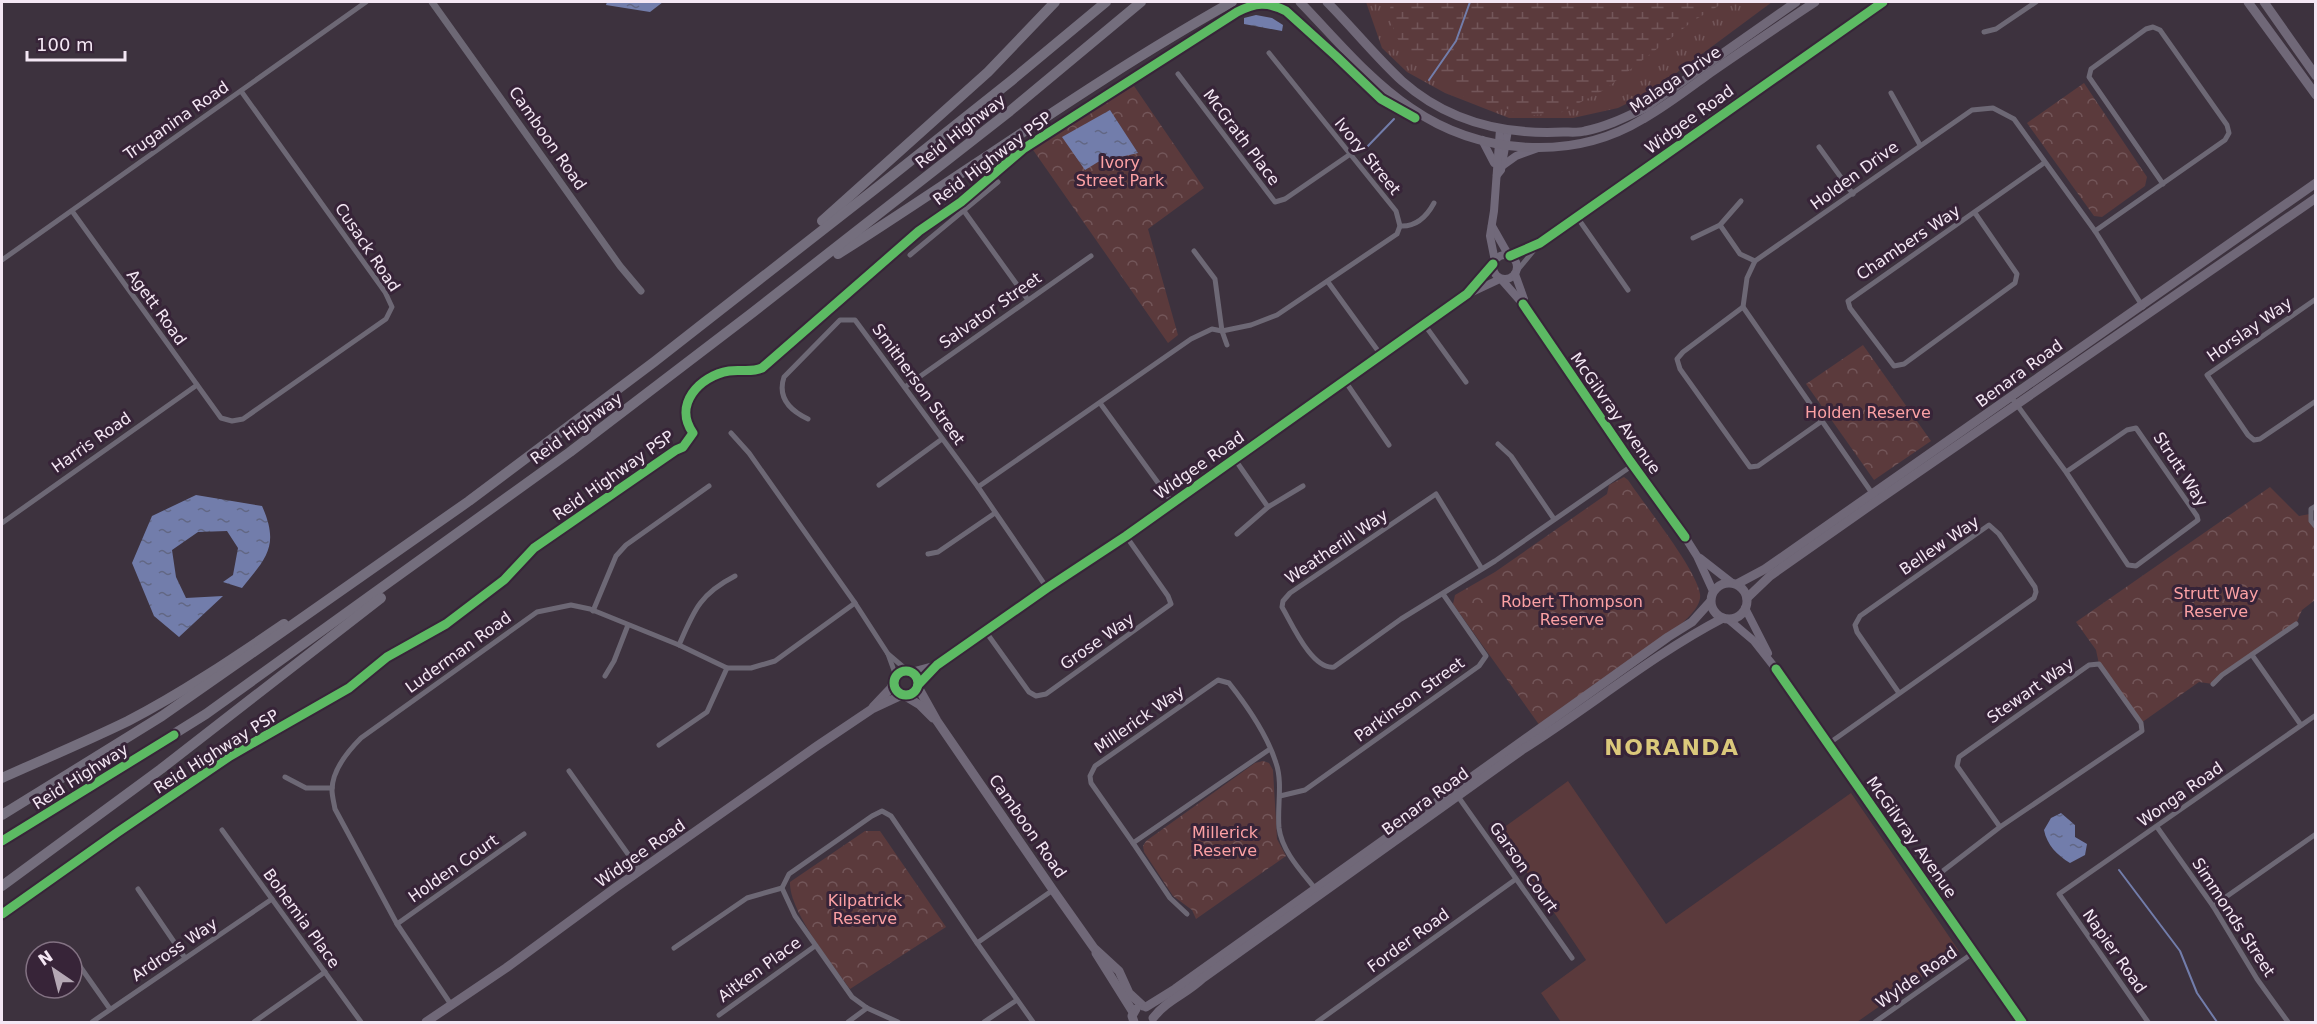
<svg xmlns="http://www.w3.org/2000/svg" width="2317" height="1024" font-family="'DejaVu Sans',sans-serif">
  <style>
    .grass { fill: url(#grass-tufts) }
    .forest { fill: url(#forest-crowns) }
    .wetland { fill: url(#wetland-marsh) }
    .pitch { fill: #5b3a3c }
    .water { fill: url(#water-ripples) }
    .lines { fill: none; stroke-linecap: round; stroke-linejoin: round }
    .stream { stroke: #727dab; stroke-width: 2 }
    .minor { stroke: #6d6875; stroke-width: 5 }
    .tertiary { stroke: #6d6875; stroke-width: 7 }
    .secondary { stroke: #71697a; stroke-width: 8 }
    .primary { stroke: #706878; stroke-width: 9 }
    .motorway { stroke: #746e7d; stroke-width: 10 }
    .cycleway-casing { stroke: #372438; stroke-width: 13 }
    .cycleway { stroke: #5cba63; stroke-width: 9 }
    .labels { text-anchor: middle; stroke-width: 6; stroke-linejoin: round; paint-order: stroke }
    .street-label { font-size: 16px; fill: #f4e7f4; stroke: #372438 }
    .park-label { font-size: 16px; fill: #fca1a4; stroke: #372438 }
    .district-label { font-size: 22px; font-weight: bold; letter-spacing: 1.5px; fill: #dbc87b; stroke: #372438 }
  </style>
  <defs>
    <pattern id="grass-tufts" width="24" height="20" patternUnits="userSpaceOnUse" patternTransform="scale(1.5)"><rect width="24" height="20" fill="#5b3a3c"/><path d="M3 7l-1-3M5 7V3M7 7l1-3M15 17l-1-3M17 17v-4M19 17l1-3" fill="none" stroke="#735659"/></pattern>
    <pattern id="forest-crowns" width="20" height="18" patternUnits="userSpaceOnUse" patternTransform="scale(1.5)"><rect width="20" height="18" fill="#5b3a3c"/><path d="M2 6a3 3 0 1 1 6 0M12 15a3 3 0 1 1 6 0" fill="none" stroke="#735659"/></pattern>
    <pattern id="wetland-marsh" width="20" height="14" patternUnits="userSpaceOnUse" patternTransform="scale(1.5)"><rect width="20" height="14" fill="#5b3a3c"/><path d="M1 5h8M5 5V1M11 12h8M15 12V8" fill="none" stroke="#735659"/></pattern>
    <pattern id="water-ripples" width="26" height="14" patternUnits="userSpaceOnUse" patternTransform="scale(1.5)"><rect width="26" height="14" fill="#727dab"/><path d="M2 4q2-2 4 0t4 0M15 11q2-2 4 0t4 0" fill="none" stroke="#626784"/></pattern>
  </defs>
  <rect width="100%" height="100%" fill="#3d323e"/>
  <polygon class="grass" points="1366,2 1772,2 1652,91 1618,108 1573,118 1509,118 1445,93 1407,72 1382,48"/>
  <g class="forest">
    <polygon points="2084,83 2147,177 2145,186 2102,217 2094,216 2027,123"/>
    <polygon points="1134,86 1204,188 1148,229 1178,335 1168,343 1031,147"/>
    <polygon points="1863,345 1931,441 1874,480 1806,384"/>
    <path d="M1624,477L1628,480C1644,504 1697,570 1700,594C1702,607 1685,620 1677,628L1540,726L1453,604L1455,595L1495,572L1607,494L1609,485Z"/>
    <polygon points="2270,487 2299,516 2310,514 2315,527 2315,600 2302,610 2296,624 2213,684 2199,682 2141,723 2099,664 2096,650 2076,622"/>
    <polygon points="1263,761 1269,763 1273,770 1277,839 1286,856 1196,919 1192,910 1173,896 1144,852 1143,846 1146,841 1255,763"/>
    <path d="M865,831H880L946,927L850,989C833,964 789,912 790,882Z"/>
  </g>
  <path class="wetland" d="M1391,2H1725L1693,21L1604,90L1560,113L1522,116L1501,106L1470,102L1443,78L1430,61L1407,55C1397,38 1387,22 1391,2Z"/>
  <polygon class="pitch" points="1568,781 1666,924 1851,793 1959,951 1857,1022 1561,1022 1541,993 1586,960 1499,831"/>
  <g class="water">
    <polygon points="607,2 663,2 650,12 606,5"/>
    <polygon points="1256,15 1272,18 1283,25 1282,31 1244,24 1244,18"/>
    <polygon points="1110,110 1138,153 1098,162 1085,170 1062,137"/>
    <path d="M196,495L262,506C280,546 266,558 242,588L223,582L233,575L238,548L227,531L198,532L172,550L176,577L186,598L223,596L179,637L154,616L132,563L152,516Z"/>
    <path d="M2061,813L2075,825V837L2087,844L2085,855L2070,863C2057,855 2047,845 2044,830L2051,818Z"/>
  </g>
  <g class="lines">
    <g class="stream">
      <polyline points="1429,80 1456,41 1470,2"/>
      <polyline points="1366,148 1394,119"/>
      <polyline points="2119,870 2180,951 2197,993 2217,1022"/>
    </g>
    <g class="minor">
      <polyline points="1984,32 1996,29 2036,2"/>
      <polyline points="1178,74 1275,202 1285,199 1349,155"/>
      <polyline points="1891,93 1920,145"/>
      <polyline points="1819,147 1853,194"/>
      <polyline points="72,211 221,418 232,421 243,419 386,319 392,307 385,292 241,91"/>
      <polyline points="964,211 1028,300"/>
      <polyline points="1975,213 2017,274 2015,283 1904,364 1894,366 1850,308 1848,301 2044,163"/>
      <polyline points="1577,217 1628,290"/>
      <polyline points="1720,225 1740,254 1755,261"/>
      <path d="M1400,226C1416,227 1427,216 1434,203"/>
      <polyline points="2095,231 2225,140 2229,133 2227,125 2160,30 2153,27 2146,29 2091,69 2089,77 2163,184"/>
      <polyline points="1693,238 1720,225 1741,201"/>
      <polyline points="1194,251 1215,279 1222,331 1227,345"/>
      <polyline points="910,255 998,182"/>
      <polyline points="1510,256 1540,243 1883,2"/>
      <polyline points="2,260 366,2"/>
      <polyline points="1516,272 1539,244"/>
      <polyline points="1328,282 1381,355"/>
      <polyline points="2316,299 2207,375 2248,435 2254,440 2260,439 2316,401"/>
      <polyline points="1743,307 1683,352 1677,359 1680,369 1750,467 1758,466 1822,421"/>
      <polyline points="1424,324 1466,382"/>
      <polyline points="1345,381 1389,445"/>
      <polyline points="905,387 1091,256"/>
      <polyline points="2012,398 2066,472 2128,565 2136,566 2198,520 2197,516 2136,428 2127,430 2066,472"/>
      <polyline points="1100,403 1172,502"/>
      <path d="M808,419C791,411 777,398 784,377L840,320H855L978,487L1047,588"/>
      <polyline points="731,433 749,453 855,603 888,654 896,676"/>
      <polyline points="1498,444 1511,456 1554,519"/>
      <polyline points="1234,458 1268,507"/>
      <polyline points="879,485 942,439"/>
      <polyline points="978,487 1191,339 1212,329 1222,331 1251,325 1277,315 1397,234 1400,226 1396,211 1269,53"/>
      <polyline points="1874,496 1743,307 1747,278 1755,261 1972,110 1993,108 2014,119 2095,231 2143,307"/>
      <polyline points="2316,506 2311,509 2311,521 2316,527"/>
      <polyline points="2,523 197,385"/>
      <polyline points="1237,534 1268,507 1303,486"/>
      <polyline points="928,554 938,552 995,513"/>
      <path d="M1482,569L1436,494L1290,593L1283,601L1282,607C1292,624 1312,670 1334,667L1401,619L1495,561L1633,465"/>
      <polyline points="593,611 616,556 626,545 709,486"/>
      <polyline points="986,632 1029,692 1036,696 1046,694 1171,604 1168,596 1126,536"/>
      <path d="M679,645C694,610 700,594 735,576"/>
      <polyline points="888,654 908,671"/>
      <polyline points="2252,655 2301,725"/>
      <polyline points="605,676 614,661 628,625"/>
      <polyline points="2213,684 2222,675 2296,624"/>
      <polyline points="1828,744 2034,598 2036,592 2035,587 1999,534 1989,525 1860,616 1855,625 1857,632 1899,693"/>
      <polyline points="659,745 707,712 727,668"/>
      <path d="M1270,749L1133,843L1091,783L1090,776L1095,766L1218,680L1229,683C1248,707 1267,734 1276,763C1283,783 1277,807 1279,828C1282,852 1303,873 1317,891"/>
      <polyline points="569,771 640,871"/>
      <polyline points="285,777 306,788 332,788"/>
      <polyline points="1457,795 1572,958"/>
      <polyline points="1280,796 1305,790 1479,666 1486,656 1443,594"/>
      <polyline points="2157,827 2213,906 2257,979 2288,1022"/>
      <polyline points="222,830 361,1022"/>
      <polyline points="1133,843 1170,898 1187,914"/>
      <polyline points="1926,884 2000,827 2142,731 2141,723 2099,664 2089,665 1959,757 1957,766 2000,827"/>
      <polyline points="138,889 185,958"/>
      <polyline points="2213,906 2316,834"/>
      <polyline points="397,924 524,834"/>
      <polyline points="674,948 747,898 782,888"/>
      <polyline points="64,952 68,949 70,952"/>
      <polyline points="72,955 110,1009"/>
      <polyline points="33,973 36,971"/>
      <path d="M452,1006L397,924L335,809C334,803 332,796 332,790C332,771 348,751 361,738L537,612L571,605L590,609L679,645L727,668H751L775,661L855,603"/>
      <polyline points="719,1015 815,946"/>
      <polyline points="92,1022 272,899"/>
      <polyline points="254,1022 325,972"/>
      <polyline points="848,1022 867,1008"/>
      <polyline points="898,1022 867,1008 852,997 795,916 782,888 789,874 872,816 882,811 891,816 977,943"/>
      <polyline points="984,1022 1017,1000"/>
      <polyline points="1033,1022 977,943 1053,890"/>
      <polyline points="1317,1022 1516,879"/>
      <polyline points="1875,1022 1973,953"/>
      <polyline points="2148,1022 2059,894 2316,715"/>
    </g>
    <polyline class="tertiary" points="432,2 620,266 641,291"/>
    <g class="secondary">
      <polyline points="1482,140 1494,163"/>
      <polyline points="1502,166 1516,156 1538,148"/>
      <polyline points="1497,175 1501,170 1508,130"/>
      <polyline points="1492,226 1509,256"/>
      <circle cx="1505" cy="267" r="12"/>
      <polyline points="1495,261 1490,236 1494,211 1500,129"/>
      <polyline points="1515,274 1524,299 1523,304"/>
      <polyline points="1501,279 1523,304 1630,461 1685,537 1697,556 1713,591"/>
      <polyline points="1468,294 1500,279"/>
      <polyline points="1700,558 1732,583"/>
      <polyline points="1745,608 1768,653"/>
      <polyline points="1728,619 1754,641 1776,669 2022,1022"/>
      <polyline points="911,672 937,665"/>
      <polyline points="918,685 937,665 1047,588 1126,536 1467,294 1493,264"/>
    </g>
    <g class="primary">
      <path d="M1300,2C1335,38 1369,80 1411,108C1479,155 1572,162 1643,119C1666,106 1688,89 1710,73C1745,49 1780,25 1815,2"/>
      <path d="M1327,2C1352,27 1375,56 1402,81C1447,121 1504,135 1563,132C1570,132 1578,133 1585,131C1606,127 1626,117 1645,108L1796,2"/>
      <polyline points="2248,2 2316,95"/>
      <polyline points="2264,2 2316,76"/>
      <circle cx="1729" cy="601" r="18"/>
      <path d="M1737,584L1765,569C1949,441 2132,311 2316,183"/>
      <polyline points="1747,598 1770,576 1878,500 2316,198"/>
      <polyline points="918,687 937,721 1053,890 1094,948 1119,971 1129,993 1143,1006"/>
      <polyline points="905,696 920,705 933,718"/>
      <polyline points="873,707 891,688 896,676 901,672 911,672 918,681 915,692 905,696 896,691 893,684"/>
      <polyline points="1096,953 1133,1012"/>
      <polyline points="1146,1007 1175,989 1668,637 1692,622 1710,602"/>
      <path d="M1153,1018C1168,999 1185,995 1203,978L1522,750C1590,707 1652,655 1723,618"/>
      <polyline points="426,1022 506,968 615,888 817,746 872,709 902,695"/>
      <polyline points="1134,1022 1132,1016 1136,1009"/>
    </g>
    <g class="motorway">
      <polyline points="822,221 988,72 1055,2"/>
      <path d="M838,254C969,171 1096,78 1232,2"/>
      <path d="M2,778C44,759 87,741 128,721C182,693 234,658 284,624"/>
      <polyline points="2,815 162,716 469,501 654,362 884,182 1011,81 1106,2"/>
      <polyline points="2,841 206,714 570,452 752,313 1010,111 1141,2"/>
      <polyline points="2,886 161,769 381,598"/>
    </g>
    <defs>
      <g id="cycleway">
        <polyline points="1510,256 1540,243 1883,2"/>
        <polyline points="1523,304 1630,461 1685,537"/>
        <polyline points="1776,669 2022,1022"/>
        <circle cx="906" cy="683" r="12"/>
        <polyline points="918,685 937,665 1047,588 1126,536 1467,294 1493,264"/>
        <polyline points="2,841 174,735"/>
        <path d="M2,914L118,832L230,756L349,688L387,657L446,624L504,580L534,548L676,450L683,447L693,433C673,405 699,376 729,371C741,369 750,373 762,368L919,231L961,202L1023,149L1237,12C1255,3 1267,1 1286,11L1337,57L1381,99L1415,118"/>
      </g>
    </defs>
    <use href="#cycleway" class="cycleway-casing"/>
    <use href="#cycleway" class="cycleway"/>
  </g>
  <g class="labels">
    <g class="street-label">
      <text transform="translate(1675 79) rotate(-34)" y="6">Malaga Drive</text>
      <text transform="translate(1689 119) rotate(-36)" y="6">Widgee Road</text>
      <text transform="translate(176 120) rotate(-35)" y="6">Truganina Road</text>
      <text transform="translate(960 131) rotate(-38)" y="6">Reid Highway</text>
      <text transform="translate(1242 137) rotate(53)" y="6">McGrath Place</text>
      <text transform="translate(548 138) rotate(55)" y="6">Camboon Road</text>
      <text transform="translate(1368 156) rotate(51)" y="6">Ivory Street</text>
      <text transform="translate(992 158) rotate(-37)" y="6">Reid Highway PSP</text>
      <text transform="translate(1854 175) rotate(-36)" y="6">Holden Drive</text>
      <text transform="translate(1908 242) rotate(-34)" y="6">Chambers Way</text>
      <text transform="translate(368 247) rotate(56)" y="6">Cusack Road</text>
      <text transform="translate(157 307) rotate(54)" y="6">Agett Road</text>
      <text transform="translate(990 310) rotate(-35)" y="6">Salvator Street</text>
      <text transform="translate(2249 329) rotate(-35)" y="6">Horslay Way</text>
      <text transform="translate(2019 373) rotate(-36)" y="6">Benara Road</text>
      <text transform="translate(919 384) rotate(54)" y="6">Smitherson Street</text>
      <text transform="translate(1616 413) rotate(55)" y="6">McGilvray Avenue</text>
      <text transform="translate(576 428) rotate(-36)" y="6">Reid Highway</text>
      <text transform="translate(91 442) rotate(-35)" y="6">Harris Road</text>
      <text transform="translate(1199 465) rotate(-35)" y="6">Widgee Road</text>
      <text transform="translate(2181 469) rotate(57)" y="6">Strutt Way</text>
      <text transform="translate(613 475) rotate(-35)" y="6">Reid Highway PSP</text>
      <text transform="translate(1939 545) rotate(-34)" y="6">Bellew Way</text>
      <text transform="translate(1336 546) rotate(-34)" y="6">Weatherill Way</text>
      <text transform="translate(1097 641) rotate(-35)" y="6">Grose Way</text>
      <text transform="translate(458 652) rotate(-36)" y="6">Luderman Road</text>
      <text transform="translate(2030 690) rotate(-35)" y="6">Stewart Way</text>
      <text transform="translate(1409 699) rotate(-36)" y="6">Parkinson Street</text>
      <text transform="translate(1139 719) rotate(-35)" y="6">Millerick Way</text>
      <text transform="translate(216 751) rotate(-32)" y="6">Reid Highway PSP</text>
      <text transform="translate(80 776) rotate(-32)" y="6">Reid Highway</text>
      <text transform="translate(2180 794) rotate(-35)" y="6">Wonga Road</text>
      <text transform="translate(1425 801) rotate(-36)" y="6">Benara Road</text>
      <text transform="translate(1028 826) rotate(55)" y="6">Camboon Road</text>
      <text transform="translate(1912 837) rotate(55)" y="6">McGilvray Avenue</text>
      <text transform="translate(640 853) rotate(-35)" y="6">Widgee Road</text>
      <text transform="translate(1524 867) rotate(55)" y="6">Garson Court</text>
      <text transform="translate(453 868) rotate(-35)" y="6">Holden Court</text>
      <text transform="translate(2234 917) rotate(57)" y="6">Simmonds Street</text>
      <text transform="translate(302 918) rotate(54)" y="6">Bohemia Place</text>
      <text transform="translate(1408 940) rotate(-36)" y="6">Forder Road</text>
      <text transform="translate(174 949) rotate(-34)" y="6">Ardross Way</text>
      <text transform="translate(2115 951) rotate(55)" y="6">Napier Road</text>
      <text transform="translate(759 969) rotate(-36)" y="6">Aitken Place</text>
      <text transform="translate(1916 977) rotate(-35)" y="6">Wylde Road</text>
    </g>
    <g class="park-label">
      <text x="1120" y="168">Ivory<tspan x="1120" dy="18">Street Park</tspan></text>
      <text x="1868" y="418">Holden Reserve</text>
      <text x="2216" y="599">Strutt Way<tspan x="2216" dy="18">Reserve</tspan></text>
      <text x="1572" y="607">Robert Thompson<tspan x="1572" dy="18">Reserve</tspan></text>
      <text x="1225" y="838">Millerick<tspan x="1225" dy="18">Reserve</tspan></text>
      <text x="865" y="906">Kilpatrick<tspan x="865" dy="18">Reserve</tspan></text>
    </g>
    <g class="district-label">
      <text x="1672" y="755">NORANDA</text>
    </g>
  </g>
  <rect width="2317" height="1024" fill="none" stroke="#f4e7f4" stroke-width="6"/>
  <g transform="translate(54 970) rotate(325)"><circle r="28" fill="#372438" stroke="#837283" stroke-width="1.5"/>
  <path d="M0-4.5L10 22L0 15L-10 22Z" fill="#b4a8b4"/>
  <text y="-9" font-size="16" font-weight="bold" text-anchor="middle" fill="#f4e7f4">N</text>
  </g>
  <path d="M27 51v9h98v-9" fill="none" stroke="#f4e7f4" stroke-width="3"/>
  <text x="36" y="51" font-size="18" fill="#f4e7f4" stroke="#372438" stroke-width="4.5" paint-order="stroke">100 m</text>
</svg>
